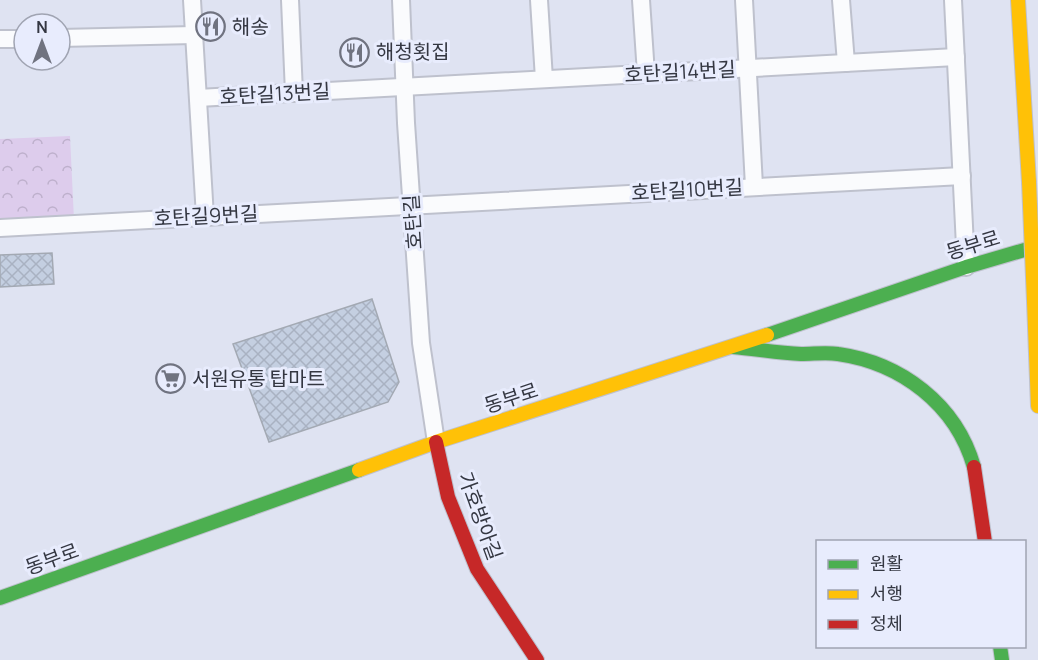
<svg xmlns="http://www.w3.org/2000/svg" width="1038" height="660" font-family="Manrope,'Noto Sans KR',sans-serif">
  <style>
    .park { fill: url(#park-crowns) }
    .building { fill: url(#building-cross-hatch); stroke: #a3a9b3; stroke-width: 1.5 }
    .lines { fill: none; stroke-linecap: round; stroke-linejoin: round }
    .street-casing { stroke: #bec1cd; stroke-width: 20 }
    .fast-casing { stroke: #bec1cd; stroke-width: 16 }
    .slow-casing { stroke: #bec1cd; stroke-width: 16 }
    .jam-casing { stroke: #bec1cd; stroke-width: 16 }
    .street { stroke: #fafbfd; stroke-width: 16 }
    .fast { stroke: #4caf50; stroke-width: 14 }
    .slow { stroke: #ffc107; stroke-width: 14 }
    .jam { stroke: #c62828; stroke-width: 14 }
    .slow-bridge-casing { stroke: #bec1cd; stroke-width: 16; stroke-linecap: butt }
    .slow-bridge { stroke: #ffc107; stroke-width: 14 }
    .labels { text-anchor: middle; stroke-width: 6; stroke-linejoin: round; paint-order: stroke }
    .poi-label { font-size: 20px; fill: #343742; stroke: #e8ecfd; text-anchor: start }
    .street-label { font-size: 20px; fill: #343742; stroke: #e8ecfd }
  </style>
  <defs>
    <pattern id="park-crowns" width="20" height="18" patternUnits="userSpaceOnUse" patternTransform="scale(1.5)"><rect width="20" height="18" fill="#ddccec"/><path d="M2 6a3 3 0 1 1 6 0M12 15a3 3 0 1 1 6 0" fill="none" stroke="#beb0cc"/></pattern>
    <pattern id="building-cross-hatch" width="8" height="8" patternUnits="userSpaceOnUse" patternTransform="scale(1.5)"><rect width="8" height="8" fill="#c4cfe1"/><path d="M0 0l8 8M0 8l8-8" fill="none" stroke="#a9b2c2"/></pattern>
  </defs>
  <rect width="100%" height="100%" fill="#dfe3f2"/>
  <polygon class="park" points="70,136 74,220 0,223 0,139"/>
  <g class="building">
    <polygon points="52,253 54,284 0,287 0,255"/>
    <polygon points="372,299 399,382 388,402 269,442 233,344"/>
  </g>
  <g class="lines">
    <defs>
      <g id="street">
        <polyline points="192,0 205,217"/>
        <polyline points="290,0 294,93"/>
        <polyline points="401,0 406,123 421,343 436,442"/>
        <polyline points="539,0 544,79"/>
        <polyline points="641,0 646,74"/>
        <polyline points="744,0 754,186"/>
        <polyline points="841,0 846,63"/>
        <polyline points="953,0 966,267"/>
        <polyline points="60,38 194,35"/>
        <polyline points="0,39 24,39"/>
        <polyline points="198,98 956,57"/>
        <polyline points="0,228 962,176"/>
      </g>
      <g id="fast">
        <polyline points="767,335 966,267 1038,246"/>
        <path d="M733,347C756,349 778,353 801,354C814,354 826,352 838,354C901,363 956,404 974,467"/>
        <polyline points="0,598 359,470"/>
        <polyline points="1000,646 1002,660"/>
      </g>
      <g id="slow">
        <polyline points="1018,0 1029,182"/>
        <polyline points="1034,301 1038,406"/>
        <polyline points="359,470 436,442 767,335"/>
      </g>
      <g id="jam">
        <polyline points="436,442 448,497 477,569 537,660"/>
        <polyline points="974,467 985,542"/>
      </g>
    </defs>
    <use href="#street" class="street-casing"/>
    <use href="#fast" class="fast-casing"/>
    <use href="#slow" class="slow-casing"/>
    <use href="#jam" class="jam-casing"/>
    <use href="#street" class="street"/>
    <use href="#fast" class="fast"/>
    <use href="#slow" class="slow"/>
    <use href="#jam" class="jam"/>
    <defs>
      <polyline id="slow-bridge" points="1029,182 1034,301"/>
    </defs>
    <use href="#slow-bridge" class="slow-bridge-casing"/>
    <use href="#slow-bridge" class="slow-bridge"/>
  </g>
  <defs>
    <symbol id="restaurant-ring" viewBox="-11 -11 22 22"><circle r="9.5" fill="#e8ecfd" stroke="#707380" stroke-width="1.5"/><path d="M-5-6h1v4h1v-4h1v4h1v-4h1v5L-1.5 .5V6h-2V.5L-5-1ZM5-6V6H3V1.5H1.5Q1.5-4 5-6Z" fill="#707380"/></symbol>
    <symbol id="supermarket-ring" viewBox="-11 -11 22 22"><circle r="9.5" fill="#e8ecfd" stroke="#707380" stroke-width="1.5"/><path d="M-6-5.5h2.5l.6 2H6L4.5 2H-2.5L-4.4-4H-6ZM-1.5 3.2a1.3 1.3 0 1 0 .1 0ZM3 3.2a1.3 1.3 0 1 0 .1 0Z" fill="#707380"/></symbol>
  </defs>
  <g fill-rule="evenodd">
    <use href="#restaurant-ring" x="194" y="10" width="33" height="33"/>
    <use href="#restaurant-ring" x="338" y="36" width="33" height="33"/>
    <use href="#supermarket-ring" x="154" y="362" width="33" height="33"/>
  </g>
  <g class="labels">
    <g class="poi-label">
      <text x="232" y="34">해송</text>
      <text x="376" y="59">해청횟집</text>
      <text x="192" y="386">서원유통 탑마트</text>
    </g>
    <g class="street-label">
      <text transform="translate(680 72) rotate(-3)" y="7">호탄길14번길</text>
      <text transform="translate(275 94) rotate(-3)" y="7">호탄길13번길</text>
      <text transform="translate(687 190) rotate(-3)" y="7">호탄길10번길</text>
      <text transform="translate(206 216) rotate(-3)" y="7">호탄길9번길</text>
      <text transform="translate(413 222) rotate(-94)" y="7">호탄길</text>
      <text transform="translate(973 245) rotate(-17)" y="7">동부로</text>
      <text transform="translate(511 398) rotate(-18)" y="7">동부로</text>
      <text transform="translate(480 516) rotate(70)" y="7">가호방아길</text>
      <text transform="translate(52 559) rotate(-20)" y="7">동부로</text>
    </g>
  </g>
  <rect x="816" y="540" width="210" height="108" fill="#e8ecfd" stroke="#a0a4b2" stroke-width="1.5"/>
  <rect x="828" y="560" width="30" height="9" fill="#4caf50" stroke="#a0a4b2" stroke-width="1.5"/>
  <text x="870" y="570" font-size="18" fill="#343742">원활</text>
  <rect x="828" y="590" width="30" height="9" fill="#ffc107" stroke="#a0a4b2" stroke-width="1.5"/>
  <text x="870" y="600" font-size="18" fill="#343742">서행</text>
  <rect x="828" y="620" width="30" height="9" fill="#c62828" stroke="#a0a4b2" stroke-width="1.5"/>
  <text x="870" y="630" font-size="18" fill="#343742">정체</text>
  <g transform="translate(42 42)"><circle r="28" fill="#e8ecfd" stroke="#a0a4b2" stroke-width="1.5"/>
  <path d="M0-4.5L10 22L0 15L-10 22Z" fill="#707380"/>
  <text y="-9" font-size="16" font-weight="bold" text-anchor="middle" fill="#343742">N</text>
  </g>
</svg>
